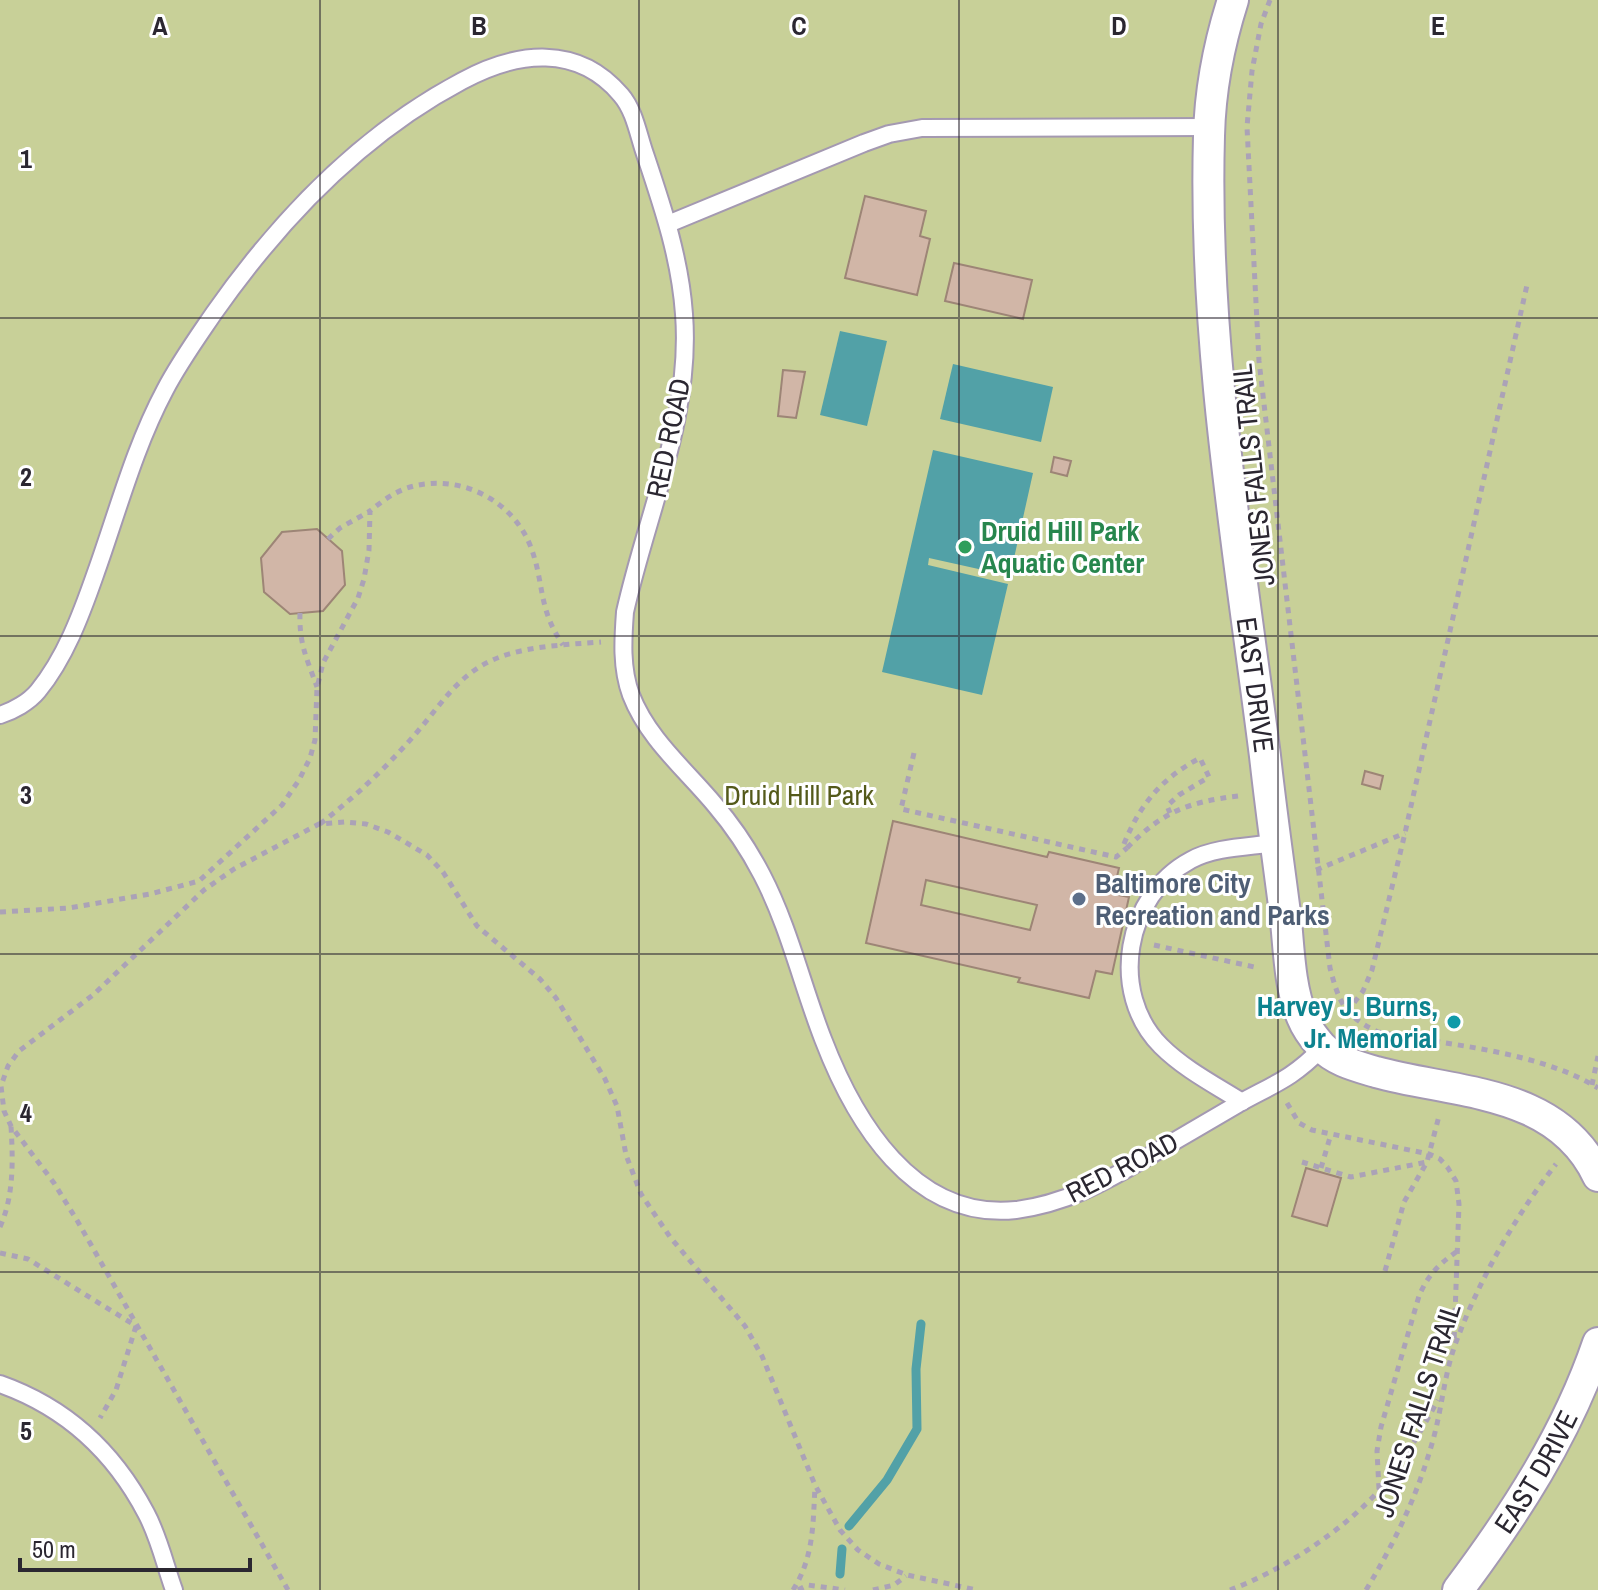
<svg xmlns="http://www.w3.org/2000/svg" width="1598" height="1590" font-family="'Archivo Narrow',sans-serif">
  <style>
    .green { fill: #c8d098 }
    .water { fill: #52a1a7 }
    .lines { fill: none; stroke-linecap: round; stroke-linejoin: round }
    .stream { stroke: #52a1a7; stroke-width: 9 }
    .building { fill: #d1b6a7; stroke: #9d8576; stroke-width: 2; fill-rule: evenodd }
    .service-casing { stroke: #a499b1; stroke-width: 20 }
    .minor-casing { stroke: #a499b1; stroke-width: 34 }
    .path { stroke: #aba2b7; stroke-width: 5; stroke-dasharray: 6 6; stroke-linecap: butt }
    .service { stroke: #fff; stroke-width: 16 }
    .minor { stroke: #fff; stroke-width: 30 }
    .grid { fill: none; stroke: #2b2731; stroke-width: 2; stroke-opacity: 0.55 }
    .leisure-dot { fill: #2e9e5b; stroke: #fff; stroke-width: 3 }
    .service-dot { fill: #5c6f8a; stroke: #fff; stroke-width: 3 }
    .culture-dot { fill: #0f9aa8; stroke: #fff; stroke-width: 3 }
    .labels { text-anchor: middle; stroke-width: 6; stroke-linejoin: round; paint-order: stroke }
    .street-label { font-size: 28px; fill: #2b2731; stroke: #fff }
    .leisure-label { font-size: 28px; font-weight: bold; fill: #27864d; stroke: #fff; text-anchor: start }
    .park-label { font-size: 28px; fill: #545a1a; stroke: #fff }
    .service-label { font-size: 28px; font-weight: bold; fill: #4e5e75; stroke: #fff; text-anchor: start }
    .culture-label { font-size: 28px; font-weight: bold; fill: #0d838f; stroke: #fff; text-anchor: end }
    .grid-label { font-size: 26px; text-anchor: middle; font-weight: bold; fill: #2b2731; stroke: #fff; stroke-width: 6; stroke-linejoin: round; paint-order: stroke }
  </style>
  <rect width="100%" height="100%" fill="#e9def8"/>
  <rect class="green" x="0" y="0" width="1598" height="1590"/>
  <g class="water">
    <polygon points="840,331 887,341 867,426 820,415"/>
    <polygon points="953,364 1053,387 1041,442 940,419"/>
    <polygon points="933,450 1033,473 1010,576 929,558 928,565 1008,584 982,695 882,672"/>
  </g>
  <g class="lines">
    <g class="stream">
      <polyline points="849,1526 887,1480 917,1429 916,1369 921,1324"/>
      <polyline points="840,1574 842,1549"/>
    </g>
  </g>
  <g class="building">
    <polygon points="865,196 926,211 920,236 930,239 917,295 845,278"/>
    <polygon points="954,263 1032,280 1023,319 945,301"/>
    <polygon points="783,370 805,372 796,418 778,416"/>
    <polygon points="1054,457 1071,461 1067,476 1051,472"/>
    <polygon points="317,529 342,551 345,585 323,611 290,614 264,592 261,558 282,532"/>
    <polygon points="1365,771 1383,776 1380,789 1362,784"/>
    <path d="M893,821L1047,857L1049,852L1119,868L1113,894L1129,897L1112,974L1096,971L1089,998L1018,982L1020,978L866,943ZM926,880L1037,905L1030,930L921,905Z"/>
    <polygon points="1306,1168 1341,1178 1327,1226 1292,1216"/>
  </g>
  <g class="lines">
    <defs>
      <g id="service">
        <polyline points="668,224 864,143 889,134 922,128 1210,127"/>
        <path d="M0,715C13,711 29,702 38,691C65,658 81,615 95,575C117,514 134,448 165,390C179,363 197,338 214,313C280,219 360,135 462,81C517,51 578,44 621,95C634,110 638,133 644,151C662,205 680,257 684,314C692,417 647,513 625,612C623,639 621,668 631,695C648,739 686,770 715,805C733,826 749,850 762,875C789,927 802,985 823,1039C854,1120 913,1221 1016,1210C1063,1204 1104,1183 1144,1159C1175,1141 1207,1122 1238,1104C1274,1084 1292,1079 1322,1048"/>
        <path d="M1242,1102C1215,1085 1184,1069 1161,1046C1108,993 1125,895 1191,860C1215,847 1248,847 1275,843"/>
        <path d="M0,1384C65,1407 114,1452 146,1513C159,1537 165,1565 174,1590"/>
      </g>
      <g id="minor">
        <path id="s1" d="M1233,0C1219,44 1210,90 1209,136C1203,344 1239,551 1265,756C1271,811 1279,866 1286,921C1289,952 1290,988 1302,1017C1306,1027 1313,1037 1321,1046C1335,1061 1356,1066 1376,1072C1456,1094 1557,1089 1598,1176"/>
        <path id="s2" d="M1458,1590C1515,1514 1567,1434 1598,1343"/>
      </g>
    </defs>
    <use href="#service" class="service-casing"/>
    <use href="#minor" class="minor-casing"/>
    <g class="path">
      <path d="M1270,0L1261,24L1252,71L1247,127L1259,361L1330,968C1339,1002 1344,1016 1378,1032C1448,1045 1538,1051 1598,1088"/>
      <polyline points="328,539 340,528 370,511"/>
      <path d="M300,613C299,644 307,659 317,687"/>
      <polyline points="914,753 901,809 1116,857 1127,848"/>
      <path d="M320,824C356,796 388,766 418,731C438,708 454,682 481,666C514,646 563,645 601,642"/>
      <path d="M1124,844C1140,804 1162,778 1200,758L1209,777L1179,795L1167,806L1170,813"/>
      <path d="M1127,848C1162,812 1188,802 1238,796"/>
      <polyline points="1316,870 1405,833"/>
      <path d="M0,912L69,908L150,894L199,881L282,805L299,780L310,758L315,740L317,688L323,663L358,598L364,579L369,550L370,511C381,502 393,493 407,488C456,472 511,498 530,545C545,583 537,607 563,645"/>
      <polyline points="1154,945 1259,968"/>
      <polyline points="1347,1012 1363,991 1372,970 1405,833 1527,285"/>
      <polyline points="1592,1085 1598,1056"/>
      <polyline points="1287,1103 1299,1123 1312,1130 1429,1154 1440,1159 1448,1168 1456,1181 1459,1204 1454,1342"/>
      <polyline points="1302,1162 1351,1177 1427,1162"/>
      <polyline points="1321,1168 1331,1134"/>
      <path d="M0,1227C14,1196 13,1160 11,1126"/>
      <polyline points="0,1253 28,1259 136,1326 116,1390 100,1418"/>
      <polyline points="1385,1271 1404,1202 1427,1162 1439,1116"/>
      <path d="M1379,1489L1377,1451L1381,1427L1419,1296C1428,1275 1438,1265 1456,1252"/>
      <polyline points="288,1590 78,1222 54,1183 11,1126 4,1111 1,1086 8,1066 19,1051 93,995 204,890 234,869 319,824 345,822 366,824 388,832 427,855 443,872 477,926 540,979 556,998 605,1079 617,1106 626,1155 641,1194 670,1237 745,1326 762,1356 815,1485 840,1530 858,1550 879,1564 907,1575 977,1590"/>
      <path d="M793,1590C814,1557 813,1523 815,1486"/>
      <polyline points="798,1590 808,1585 845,1590"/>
      <polyline points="873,1590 894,1585 906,1576"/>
      <path d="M1230,1590C1281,1571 1345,1530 1381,1488C1404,1461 1421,1431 1438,1400"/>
      <path d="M1366,1590C1395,1542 1418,1494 1433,1440C1442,1408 1444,1376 1455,1345C1479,1280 1514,1218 1556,1164"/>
    </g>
    <use href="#service" class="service"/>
    <use href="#minor" class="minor"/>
  </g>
  <path class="grid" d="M320,0V1590M639,0V1590M959,0V1590M1278,0V1590M0,318H1598M0,636H1598M0,954H1598M0,1272H1598"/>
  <circle class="leisure-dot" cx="965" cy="547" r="8"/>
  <circle class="service-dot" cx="1079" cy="899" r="8"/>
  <circle class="culture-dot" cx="1454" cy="1022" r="8"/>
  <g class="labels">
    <g class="street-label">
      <text transform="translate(668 438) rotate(-78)" y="10">RED ROAD</text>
      <text transform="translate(1253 475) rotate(-96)" y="10">JONES FALLS TRAIL</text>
      <text dy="10" stroke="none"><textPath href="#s1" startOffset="690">EAST DRIVE</textPath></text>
      <text transform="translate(1122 1167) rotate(-27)" y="10">RED ROAD</text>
      <text transform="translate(1417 1410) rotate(-72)" y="10">JONES FALLS TRAIL</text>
      <text dy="10" stroke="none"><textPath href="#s2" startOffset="142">EAST DRIVE</textPath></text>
    </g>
    <g class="leisure-label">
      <text x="981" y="541">Druid Hill Park<tspan x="981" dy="32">Aquatic Center</tspan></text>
    </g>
    <g class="park-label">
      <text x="799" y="805">Druid Hill Park</text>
    </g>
    <g class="service-label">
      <text x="1095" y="893">Baltimore City<tspan x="1095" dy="32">Recreation and Parks</tspan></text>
    </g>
    <g class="culture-label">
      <text x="1438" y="1016">Harvey J. Burns,<tspan x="1438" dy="32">Jr. Memorial</tspan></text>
    </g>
  </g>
  <g class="grid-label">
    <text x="160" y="35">A</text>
    <text x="479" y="35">B</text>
    <text x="799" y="35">C</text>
    <text x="1119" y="35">D</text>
    <text x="1438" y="35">E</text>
    <text x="26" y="168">1</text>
    <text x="26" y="486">2</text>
    <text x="26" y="804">3</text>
    <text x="26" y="1122">4</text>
    <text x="26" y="1440">5</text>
  </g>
  <path d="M20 1558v12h230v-12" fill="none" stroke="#2b2731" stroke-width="4"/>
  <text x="32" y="1558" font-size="24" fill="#2b2731" stroke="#ffffff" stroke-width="6" paint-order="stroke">50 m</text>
</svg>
